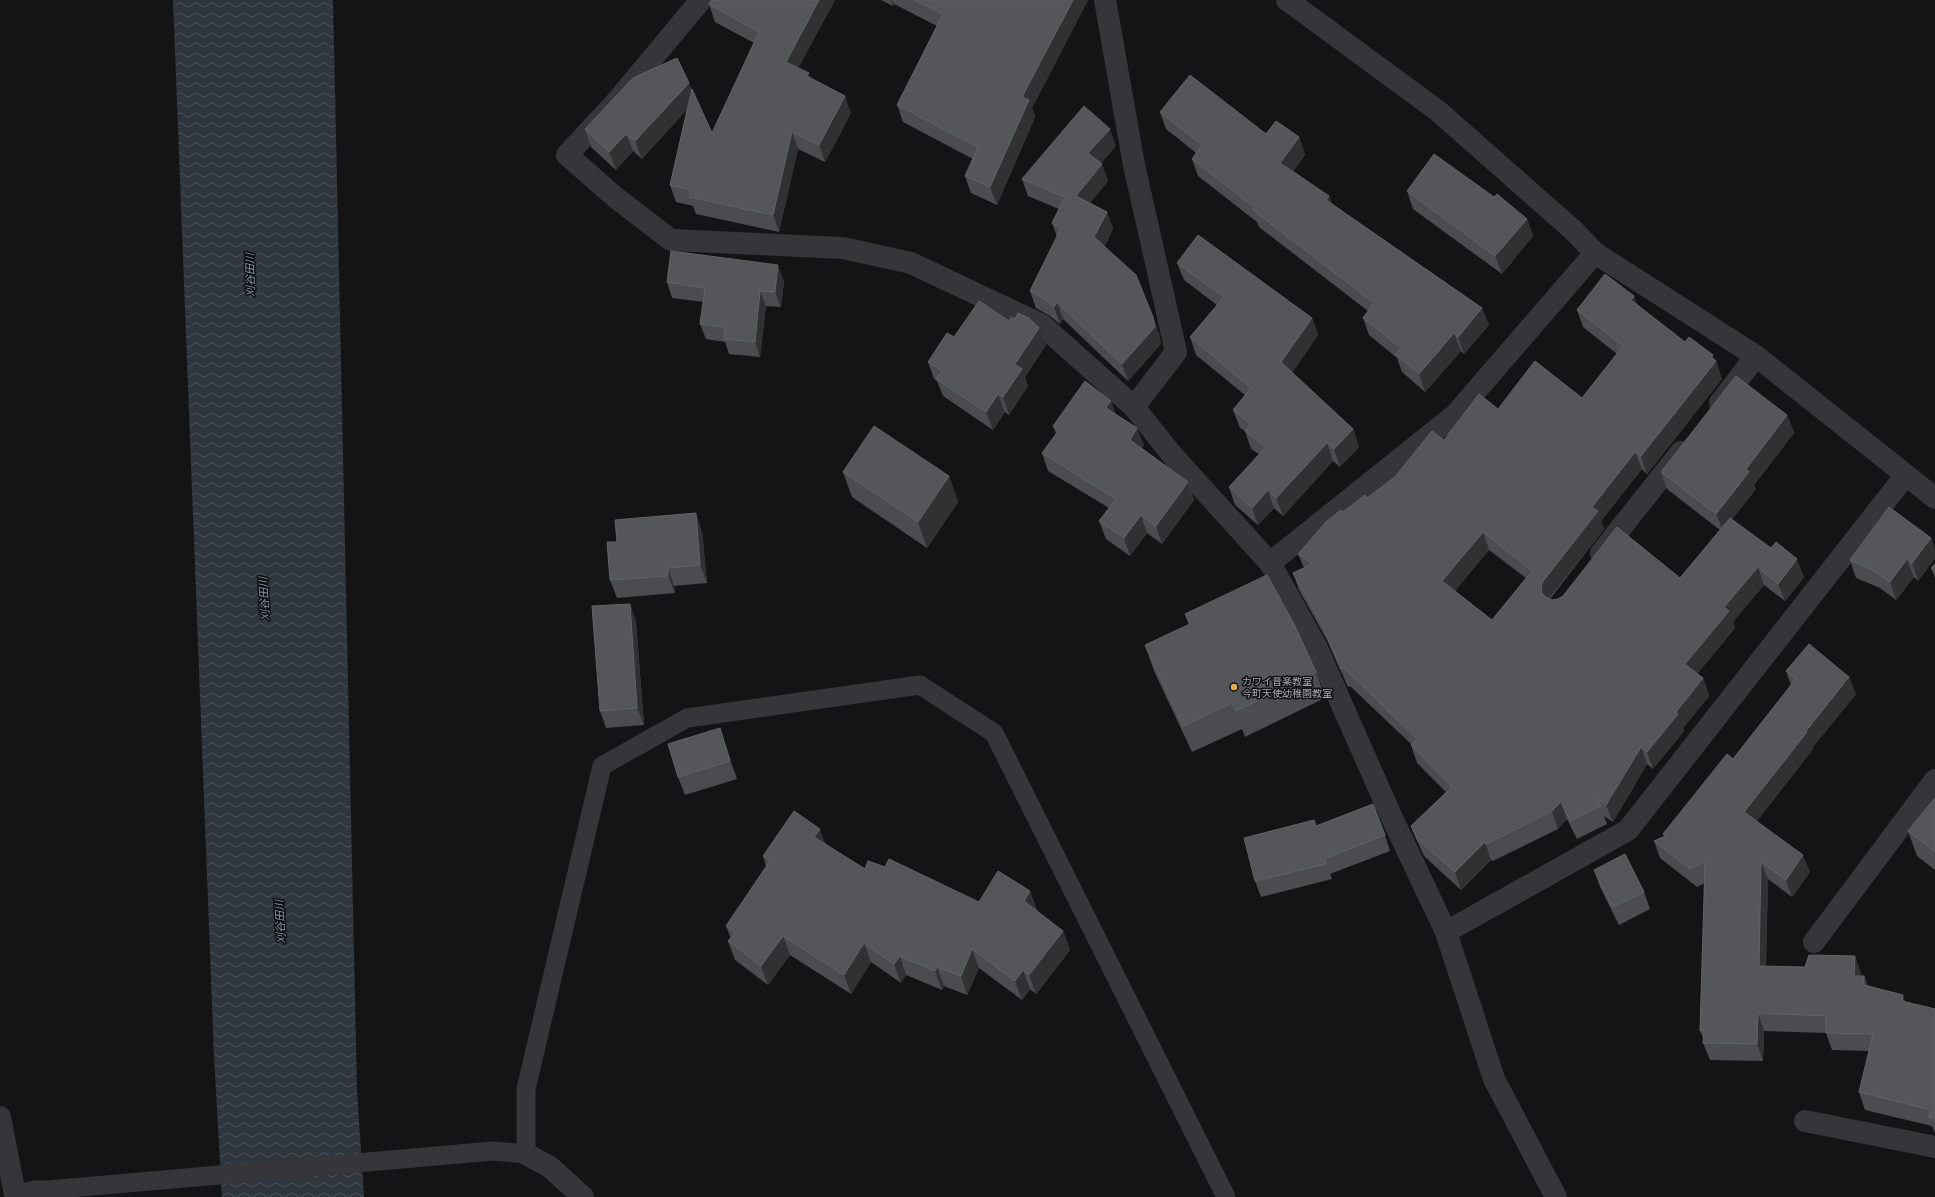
<svg xmlns="http://www.w3.org/2000/svg" width="1935" height="1197" font-family="'PT Sans','Noto Sans JP',sans-serif">
  <style>
    .water { fill: url(#water-waves) }
    .lines { fill: none; stroke-linecap: round; stroke-linejoin: round }
    .service { stroke: #36363a; stroke-width: 19 }
    .minor { stroke: #36363a; stroke-width: 22 }
    .tertiary { stroke: #36363a; stroke-width: 22 }
    .wall { fill: #4b4b50; fill-rule: evenodd }
    .shaded-wall { fill: #313134 }
    .building { fill: #55565a; stroke: #626368; fill-rule: evenodd }
    .poi-dot { fill: #ddaf46; stroke: #0f0f11; stroke-width: 1.5 }
    .labels { text-anchor: middle; stroke-width: 3; stroke-linejoin: round; paint-order: stroke }
    .poi-label { font-size: 10px; fill: #a8abb4; stroke: #0f0f11; text-anchor: start }
    .water-label { font-size: 11px; font-style: italic; fill: #8297ac; stroke: #0f0f11 }
  </style>
  <defs>
    <pattern id="water-waves" width="16" height="10" patternUnits="userSpaceOnUse"><rect width="16" height="10" fill="#2f363d"/><path d="M0 5q4-4 8 0t8 0" fill="none" stroke="#4a5057"/></pattern>
  </defs>
  <rect width="100%" height="100%" fill="#141416"/>
  <polygon class="water" points="173,0 333,0 357,1090 364,1197 222,1197 214,1056"/>
  <g class="lines">
    <polyline class="service" points="15,1197 15,1195 35,1190 48,1190 493,1151 526,1154 526,1089 602,766 687,718 920,685 994,733 1226,1197"/>
    <g class="minor">
      <polyline points="701,0 616,102 567,155 615,197 671,240 843,248 911,263 1042,325 1134,407 1173,456 1270,563 1316,646 1392,818 1446,932 1494,1079 1556,1197"/>
      <polyline points="1105,0 1134,165 1176,352 1134,407"/>
      <polyline points="1720,403 1756,356"/>
      <polyline points="1601,553 1681,452"/>
      <polyline points="1270,563 1456,414 1595,253"/>
      <polyline points="1446,932 1628,830 1905,476"/>
      <polyline points="1814,942 1935,780"/>
      <polyline points="0,1117 15,1195"/>
      <polyline points="1805,1121 1935,1147"/>
      <polyline points="526,1154 550,1167 583,1197"/>
    </g>
    <polyline class="tertiary" points="1287,0 1438,111 1573,230 1595,253 1756,356 1935,498"/>
  </g>
  <g class="wall">
    <polygon points="711,0 835,0 798,68 810,77 851,113 825,162 798,149 779,232 696,214 693,206 676,202 670,185 687,109 642,159 633,151 616,170 591,147 585,129 689,83 692,90 712,133 754,43 715,22 709,4"/>
    <polygon points="881,0 1088,0 1032,108 1035,117 997,205 971,193 965,176 973,159 903,122 897,105 937,26 894,4 893,6"/>
    <polygon points="1160,112 1266,134 1299,137 1305,155 1293,171 1329,196 1332,204 1482,308 1489,325 1464,354 1461,351 1425,392 1402,372 1397,358 1369,335 1363,318 1368,311 1259,227 1257,222 1198,176 1192,159 1196,153 1166,129"/>
    <polygon points="1116,146 1101,163 1108,181 1090,203 1107,212 1113,229 1105,246 1153,317 1159,334 1161,344 1128,381 1063,319 1060,324 1050,316 1036,308 1030,291 1057,237 1052,223 1059,209 1028,196 1022,179"/>
    <polygon points="1407,191 1494,197 1527,219 1533,236 1502,274 1413,209"/>
    <polygon points="1177,263 1312,318 1318,335 1292,373 1353,429 1359,447 1340,467 1333,461 1283,516 1274,508 1258,525 1235,505 1229,487 1259,454 1251,449 1245,431 1240,428 1233,410 1245,395 1196,355 1190,337 1217,305 1184,280"/>
    <polygon points="784,281 781,307 766,306 760,357 729,354 725,342 706,339 700,324 704,302 672,298 667,282"/>
    <path d="M1634,296L1637,305L1685,342L1713,355L1714,360L1716,361L1722,379L1647,474L1642,469L1601,521L1604,529L1550,599L1552,600L1558,599L1680,578L1720,530L1667,489L1661,472L1787,415L1794,433L1754,485L1756,489L1732,519L1804,577L1785,601L1764,585L1733,622L1735,628L1697,674L1703,678L1709,696L1683,728L1684,731L1653,769L1647,764L1613,822L1604,816L1607,824L1577,839L1567,819L1558,829L1493,861L1491,860L1461,890L1424,856L1418,843L1411,826L1446,792L1417,763L1411,745H1412L1350,686L1348,687L1327,640L1299,590L1293,573L1304,568L1298,554L1343,512L1367,498L1444,440L1498,409L1582,398L1617,354L1583,327L1577,310ZM1489,550L1526,578L1492,620L1455,591Z"/>
    <polygon points="1009,321 1046,345 1025,377 1028,386 1009,415 1005,412 993,430 943,396 937,381 934,379 928,362 954,337"/>
    <polygon points="1117,415 1144,445 1142,448 1188,482 1194,500 1162,544 1147,533 1130,556 1106,539 1099,521 1109,508 1048,471 1042,453 1056,434 1053,426"/>
    <polygon points="843,472 949,476 958,502 927,548 852,497"/>
    <polygon points="702,531 707,583 674,586 675,593 617,598 610,580 617,542"/>
    <polygon points="1931,538 1935,550 1935,558 1918,581 1914,577 1896,600 1880,588 1856,578 1850,560"/>
    <polygon points="1935,564 1935,578 1931,568"/>
    <polygon points="630,604 636,622 644,725 606,728 600,711"/>
    <polygon points="1185,614 1316,672 1325,698 1245,737 1242,729 1192,752 1154,671 1145,645 1189,625"/>
    <polygon points="1786,671 1856,694 1813,747 1813,749 1757,821 1810,872 1792,897 1768,879 1766,966 1861,973 1861,976 1864,976 1868,986 1906,1002 1935,1009 1935,1133 1932,1126 1865,1110 1859,1092 1869,1051 1832,1050 1826,1033 1764,1031 1763,1061 1710,1060 1703,1043 1704,1040 1700,1031 1705,883 1697,887 1660,858 1654,841 1664,836 1663,834 1733,759 1791,685"/>
    <polygon points="726,746 737,779 685,795 678,777"/>
    <polygon points="1935,798 1935,870 1917,856 1908,831"/>
    <polygon points="1314,820 1316,826 1385,835 1390,851 1330,874 1332,879 1261,897 1255,881"/>
    <polygon points="825,844 865,869 979,902 1030,891 1037,910 1037,911 1063,931 1070,950 1036,994 1030,989 1022,1000 979,968 967,995 944,986 942,990 906,975 901,983 871,962 851,994 790,955 768,985 735,960 728,941 731,939 726,926 766,866 763,856"/>
    <polygon points="1594,870 1644,892 1650,909 1619,925 1600,887"/>
  </g>
  <g class="shaded-wall">
    <polygon points="819,0 835,0 792,80 786,62"/>
    <polygon points="891,0 892,0 894,4 893,6"/>
    <polygon points="1073,0 1088,0 1032,108 1035,117 997,205 990,187 1022,97"/>
    <polygon points="689,83 695,101 642,159 635,141"/>
    <polygon points="845,96 851,113 825,162 819,145"/>
    <polygon points="1110,129 1116,146 1095,170 1088,153"/>
    <polygon points="792,132 798,149 779,232 773,215"/>
    <polygon points="626,134 633,151 616,170 609,152"/>
    <polygon points="1299,137 1305,155 1287,180 1280,163"/>
    <polygon points="1102,164 1108,181 1082,213 1076,196"/>
    <polygon points="1329,196 1336,214 1326,200"/>
    <polygon points="1107,212 1113,229 1101,254 1094,237"/>
    <polygon points="1527,219 1533,236 1502,274 1495,256"/>
    <polygon points="778,265 784,281 781,307 775,292"/>
    <polygon points="760,291 766,306 760,357 755,342"/>
    <polygon points="1634,296 1640,313 1631,300"/>
    <polygon points="1057,302 1063,319 1060,324 1054,307"/>
    <polygon points="1482,308 1489,325 1464,354 1458,337"/>
    <polygon points="1153,317 1159,334 1161,344 1128,381 1122,364"/>
    <polygon points="1312,318 1318,335 1287,380 1281,362"/>
    <polygon points="1039,328 1046,345 1025,377 1028,386 1009,415 1003,397 1015,364"/>
    <polygon points="1454,333 1461,351 1425,392 1419,374"/>
    <polygon points="1713,355 1715,362 1716,361 1722,379 1647,474 1641,456"/>
    <polygon points="998,394 1005,412 993,430 986,412"/>
    <polygon points="1111,401 1118,419 1106,408"/>
    <polygon points="1787,415 1794,433 1754,485 1756,489 1723,531 1716,514 1746,469"/>
    <polygon points="1137,428 1144,445 1136,457 1130,440"/>
    <polygon points="1353,429 1359,447 1340,467 1334,449"/>
    <polygon points="1327,443 1333,461 1283,516 1276,498"/>
    <polygon points="1635,452 1642,469 1601,521 1604,529 1550,597 1548,604 1542,593 1541,586 1544,580 1592,507"/>
    <polygon points="949,476 958,502 927,548 918,522"/>
    <polygon points="1188,482 1194,500 1162,544 1156,526"/>
    <polygon points="1268,490 1274,508 1258,525 1252,508"/>
    <polygon points="696,513 702,531 707,583 700,565"/>
    <polygon points="1141,515 1147,533 1130,556 1124,538"/>
    <polygon points="1483,532 1489,550 1449,598 1442,581"/>
    <polygon points="1931,538 1935,550 1935,558 1918,581 1912,563"/>
    <polygon points="1797,559 1804,577 1785,601 1778,584"/>
    <polygon points="1907,559 1914,577 1896,600 1890,582"/>
    <polygon points="1758,567 1764,585 1733,622 1735,628 1691,681 1685,664 1724,607"/>
    <polygon points="668,568 674,586 675,593 668,576"/>
    <polygon points="630,604 636,622 644,725 637,708"/>
    <polygon points="1849,677 1856,694 1813,747 1813,749 1751,829 1744,812 1806,731"/>
    <polygon points="1703,678 1709,696 1683,728 1684,731 1653,769 1647,752 1676,712"/>
    <polygon points="720,728 737,779 730,761"/>
    <polygon points="1641,747 1647,764 1613,822 1606,805"/>
    <polygon points="1561,802 1567,819 1558,829 1552,811"/>
    <polygon points="820,829 827,848 814,837"/>
    <polygon points="1485,842 1491,860 1461,890 1455,872"/>
    <polygon points="1803,855 1810,872 1792,897 1786,880"/>
    <polygon points="1761,862 1768,879 1765,983 1759,966"/>
    <polygon points="1030,891 1037,910 1031,920 1024,901"/>
    <polygon points="1063,931 1070,950 1036,994 1029,975"/>
    <polygon points="783,936 790,955 768,985 761,966"/>
    <polygon points="864,943 871,962 851,994 844,975"/>
    <polygon points="972,949 979,968 967,995 961,976"/>
    <polygon points="900,956 906,975 901,983 894,964"/>
    <polygon points="1855,956 1861,973 1861,993 1854,976"/>
    <polygon points="937,967 944,986 942,990 935,971"/>
    <polygon points="1023,970 1030,989 1022,1000 1015,981"/>
    <polygon points="1864,976 1870,993 1864,985"/>
    <polygon points="1903,995 1909,1012 1902,1001"/>
    <polygon points="1758,1013 1764,1031 1763,1061 1757,1044"/>
  </g>
  <g class="building">
    <polygon points="711,0 819,0 786,62 809,73 807,76 845,96 819,145 792,132 773,215 689,197 691,190 670,185 692,89 712,133 759,32 709,4"/>
    <polygon points="914,0 1073,0 1022,97 1029,100 990,187 965,176 978,147 897,105 943,14"/>
    <polygon points="677,58 689,83 635,141 626,134 609,152 585,129 633,78"/>
    <polygon points="1190,75 1266,134 1276,121 1299,137 1280,163 1329,196 1326,200 1482,308 1458,337 1454,333 1419,374 1396,354 1401,348 1363,318 1374,303 1253,210 1254,207 1192,159 1202,145 1160,112"/>
    <polygon points="1084,106 1110,129 1088,153 1102,164 1076,196 1107,212 1094,237 1136,275 1153,317 1155,327 1122,364 1057,302 1054,307 1044,299 1030,291 1061,228 1052,223 1065,197 1022,179"/>
    <polygon points="1434,154 1494,197 1497,194 1527,219 1495,256 1407,191"/>
    <polygon points="1198,235 1312,318 1281,362 1353,429 1334,449 1327,443 1276,498 1268,490 1252,508 1229,487 1266,447 1245,431 1251,424 1233,410 1251,388 1190,337 1224,297 1177,263"/>
    <polygon points="671,251 778,265 775,292 760,291 755,342 724,339 725,327 700,324 705,288 667,282"/>
    <path d="M1605,274L1634,296L1631,300L1685,342L1689,337L1713,355L1711,357L1716,361L1641,456L1635,452L1592,507L1598,511L1544,580L1541,586L1542,593L1546,597L1552,600L1558,599L1563,596L1617,527L1680,578L1730,518L1771,548L1776,542L1797,559L1778,584L1758,567L1724,607L1729,611L1685,664L1703,678L1676,712L1678,714L1647,752L1641,747L1606,805L1596,797L1601,806L1570,821L1561,802L1552,811L1486,844L1485,842L1455,872L1417,839L1411,826L1452,787L1411,745L1417,739L1344,668L1341,669L1321,623L1293,573L1312,564L1298,554L1326,522L1341,510L1343,512L1365,495L1367,498L1395,477L1432,431L1444,440L1479,394L1498,409L1535,361L1582,398L1623,346L1577,310ZM1483,532L1532,571L1492,620L1442,581Z"/>
    <polygon points="979,301 1009,321 1012,317 1015,319 1018,313 1029,318 1039,328 1015,364 1022,369 1003,397 998,394 986,412 936,379 942,371 928,362 947,333 954,337"/>
    <polygon points="1736,376 1787,415 1746,469 1749,472 1716,514 1661,472"/>
    <polygon points="1085,381 1111,401 1106,408 1137,428 1130,440 1188,482 1156,526 1141,515 1124,538 1099,521 1116,499 1042,453 1059,430 1053,426"/>
    <polygon points="874,426 949,476 918,522 843,472"/>
    <polygon points="1889,507 1931,538 1912,563 1907,559 1890,582 1874,571 1850,560"/>
    <polygon points="696,513 700,565 668,568 668,576 610,580 607,542 617,542 615,520"/>
    <polygon points="1935,564 1935,571 1931,568"/>
    <polygon points="1267,575 1295,626 1316,672 1236,711 1232,703 1183,726 1145,645 1190,624 1185,614"/>
    <polygon points="630,604 637,708 600,711 592,606"/>
    <polygon points="1809,644 1849,677 1806,731 1807,732 1744,812 1803,855 1786,880 1761,862 1759,966 1805,967 1809,955 1855,956 1854,976 1864,976 1864,985 1903,995 1902,1001 1935,1009 1935,1119 1929,1117 1931,1110 1859,1092 1873,1034 1826,1033 1826,1016 1758,1013 1757,1044 1703,1043 1704,1030 1700,1031 1705,862 1690,869 1654,841 1666,836 1663,834 1727,754 1733,759 1788,689 1796,679 1786,671"/>
    <polygon points="720,728 730,761 678,777 668,744"/>
    <polygon points="1935,798 1935,852 1908,831"/>
    <polygon points="1373,804 1385,835 1324,859 1326,864 1255,881 1244,838 1314,820 1316,826"/>
    <polygon points="794,811 820,829 814,837 865,869 868,861 885,867 889,859 979,902 998,871 1030,891 1024,901 1063,931 1029,975 1023,970 1015,981 972,949 961,976 937,967 935,971 900,956 894,964 864,943 844,975 783,936 761,966 728,941 735,933 726,926 770,861 763,856"/>
    <polygon points="1625,854 1644,892 1612,907 1594,870"/>
  </g>
  <circle class="poi-dot" cx="1234" cy="687" r="4"/>
  <g class="labels">
    <g class="poi-label">
      <text x="1242" y="685">カワイ音楽教室<tspan x="1242" dy="12">今町天使幼稚園教室</tspan></text>
    </g>
    <g class="water-label">
      <text transform="translate(250 275) rotate(-91)" y="4">刈谷田川</text>
      <text transform="translate(264 599) rotate(-93)" y="4">刈谷田川</text>
      <text transform="translate(280 922) rotate(-93)" y="4">刈谷田川</text>
    </g>
  </g>
</svg>
